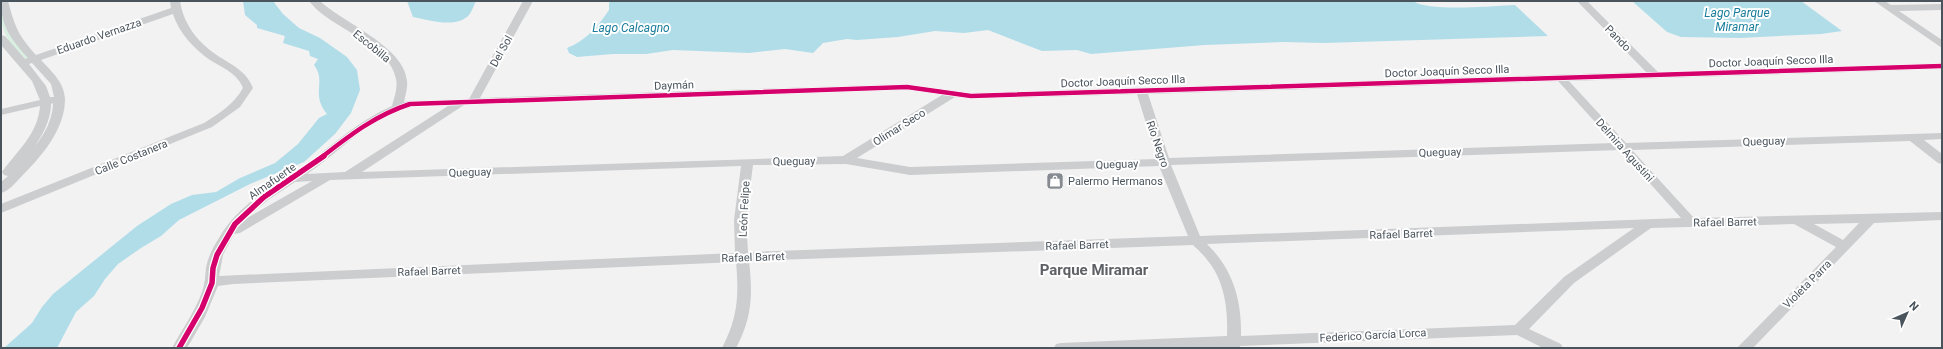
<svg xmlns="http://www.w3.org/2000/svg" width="1943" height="349" font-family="Roboto,sans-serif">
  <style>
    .green { fill: #d9efe2 }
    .water { fill: #b1dde9 }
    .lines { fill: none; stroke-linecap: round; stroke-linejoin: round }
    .minor { fill: #cccdcf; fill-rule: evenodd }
    .cycleway-far1-casing { stroke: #fff; stroke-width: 6 }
    .cycleway-casing { stroke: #fff; stroke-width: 8 }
    .cycleway-far1 { stroke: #d6006c; stroke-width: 4.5 }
    .cycleway { stroke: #d6006c; stroke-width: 5.5 }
    .labels { text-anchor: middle; stroke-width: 4; stroke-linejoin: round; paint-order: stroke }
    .street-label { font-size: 11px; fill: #4a545d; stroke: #fff }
    .poi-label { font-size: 11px; fill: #4a545d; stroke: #fff; text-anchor: start }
    .water-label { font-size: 12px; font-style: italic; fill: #197d9b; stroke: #fff }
    .district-label { font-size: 15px; font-weight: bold; fill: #5e6165; stroke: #fff }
  </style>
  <rect width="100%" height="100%" fill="#f2f2f2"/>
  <path class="green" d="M1,5L8,32L30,58L26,60C6,39 1,34 1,5Z"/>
  <g class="water">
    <path d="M243,1H273L283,14L299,28L320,38L347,57L357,70L360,90L351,113L335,134L304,162L250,184L179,220L161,236L141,248L118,264L105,279L94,296L76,312L57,348H4L32,323L42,307L53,294L137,226L171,204L192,195L216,192L240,178L275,163L298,144L319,118L327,114C310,93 327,82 314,65L318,59L310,56L309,51L283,43L285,36L257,28V25L245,15Z"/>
    <path d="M407,1H476C474,5 472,11 469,15C456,29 429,20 413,17Z"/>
    <path d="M611,1H1413C1428,12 1494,6 1515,5L1548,36L1324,43L1283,42L1205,45L1091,54L1077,50L1042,51L988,30L964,33L935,31L898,37L857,40L847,39L823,43L813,53L785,49L749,53L673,50L646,54H613L577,57L569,53L567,48C586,41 598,26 609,10V3Z"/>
    <polygon points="1632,1 1801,1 1842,31 1821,34 1740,38 1681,37 1667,32"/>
  </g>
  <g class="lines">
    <g class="minor">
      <path d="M1,1H8C15,27 18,35 36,55L171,8L170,1H180C184,27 201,46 223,59C236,67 247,73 253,88L240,107L212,127L1,213V204L204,123C220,113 234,104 243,88C237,73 223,68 210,60C194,49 179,33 173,14L41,60C52,72 64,82 65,99C65,130 41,157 20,178C15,183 9,191 1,193V182L8,176L4,175L2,172C17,151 38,134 40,106L1,115V109L40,100L32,81L1,45V35L5,36L25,59L28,58C11,39 1,27 1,1ZM32,63L51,84L54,97H50L46,86L29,64ZM53,103C53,118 45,134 35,146C43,134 51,119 51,104Z"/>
      <path d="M309,1H320C342,22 405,47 407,81C408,88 405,96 404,102L410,101L469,99L523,1H533L480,98L907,84L971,93L1646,72L1577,1H1587L1658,72L1942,63V69L1569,81L1626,143L1942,133V139L1924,140L1942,154V164L1938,163L1910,141L1632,150L1694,218L1942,212V220L1874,223L1753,348H1737L1836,247L1794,224L1651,228L1574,283L1529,329L1561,344L1563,348H1543L1517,335L1240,346V348H1054L1056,344L1061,343L1227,336C1228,310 1225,282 1208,261C1204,255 1198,250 1193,245L749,261C753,295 752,318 736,348H722C738,318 739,295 736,262L233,284L218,286L205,317L187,348H172C182,329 195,312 202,292C205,284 205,277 206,268C208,257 213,247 219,238C239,203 272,188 304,166C333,145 358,121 392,106C394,98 398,88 396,79C390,43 330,29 309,1ZM1558,81L1614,143L1169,158L1148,94ZM907,90L942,95L843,156L362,172L464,105ZM1137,94L1157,159L910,167L857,158L955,97L971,99ZM448,106L345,172L307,174C339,153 372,114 411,107C423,105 436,106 448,106ZM1620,150L1681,218L1200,236L1171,165ZM846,164L910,175L1159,166L1188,236L748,252L746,220L753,165ZM741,166L734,220L735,253L219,276L223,255L234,234L240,233L330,180ZM312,181L247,218L268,200L295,182ZM1859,223L1843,240L1814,224ZM1634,228L1564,277L1515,325L1241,336C1242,301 1233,269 1207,244Z"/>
      <polygon points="1874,1 1885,1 1891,5 1942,4 1942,10 1899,11 1942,40 1942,48"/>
    </g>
    <defs>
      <path id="cycleway-far1" d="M322,157C350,135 376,115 410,104L907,87L971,96L1942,66"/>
      <polyline id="cycleway" points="179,348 202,308 212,283 213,268 217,255 235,224 264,197 324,156"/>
    </defs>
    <use href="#cycleway-far1" class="cycleway-far1-casing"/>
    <use href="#cycleway" class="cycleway-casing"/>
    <use href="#cycleway-far1" class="cycleway-far1"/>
    <use href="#cycleway" class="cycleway"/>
  </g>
  <defs>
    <symbol id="shop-square" viewBox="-11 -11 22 22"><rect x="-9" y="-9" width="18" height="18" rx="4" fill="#858b91" stroke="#fff"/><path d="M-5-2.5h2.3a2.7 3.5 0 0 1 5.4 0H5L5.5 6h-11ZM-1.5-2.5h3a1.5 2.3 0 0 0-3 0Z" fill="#fff"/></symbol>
  </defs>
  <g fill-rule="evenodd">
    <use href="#shop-square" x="1045" y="171" width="20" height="20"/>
  </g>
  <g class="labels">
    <g class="street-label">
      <text transform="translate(99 36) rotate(-19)" y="4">Eduardo Vernazza</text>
      <text transform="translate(1618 38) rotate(46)" y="4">Pando</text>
      <text transform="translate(372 46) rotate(39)" y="4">Escobilla</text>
      <text transform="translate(501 51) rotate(-61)" y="4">Del Sol</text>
      <text transform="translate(1771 61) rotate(-2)" y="4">Doctor Joaquín Secco Illa</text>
      <text transform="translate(1447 71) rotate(-2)" y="4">Doctor Joaquín Secco Illa</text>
      <text transform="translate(1123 81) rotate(-2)" y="4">Doctor Joaquín Secco Illa</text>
      <text transform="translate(674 85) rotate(-2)" y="4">Daymán</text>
      <text transform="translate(899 127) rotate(-32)" y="4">Olimar Seco</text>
      <text transform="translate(1764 141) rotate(-2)" y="4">Queguay</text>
      <text transform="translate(1158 144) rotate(71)" y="4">Río Negro</text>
      <text transform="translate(1625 150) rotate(48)" y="4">Delmira Agustini</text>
      <text transform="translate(1440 152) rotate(-2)" y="4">Queguay</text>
      <text transform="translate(131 157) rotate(-22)" y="4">Calle Costanera</text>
      <text transform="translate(794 161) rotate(-1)" y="4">Queguay</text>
      <text transform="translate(1117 164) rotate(-2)" y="4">Queguay</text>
      <text transform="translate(470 172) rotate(-2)" y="4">Queguay</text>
      <text transform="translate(272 181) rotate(-35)" y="4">Almafuerte</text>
      <text transform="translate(744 209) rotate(-87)" y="4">León Felipe</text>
      <text transform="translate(1725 222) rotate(-1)" y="4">Rafael Barret</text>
      <text transform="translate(1401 234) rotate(-2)" y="4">Rafael Barret</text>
      <text transform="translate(1077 245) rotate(-2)" y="4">Rafael Barret</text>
      <text transform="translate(753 257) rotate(-2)" y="4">Rafael Barret</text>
      <text transform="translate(429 271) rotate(-2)" y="4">Rafael Barret</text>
      <text transform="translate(1807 284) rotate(-45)" y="4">Violeta Parra</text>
      <text transform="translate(1373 335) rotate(-3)" y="4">Federico García Lorca</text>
    </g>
    <g class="poi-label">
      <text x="1068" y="185">Palermo Hermanos</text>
    </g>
    <g class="water-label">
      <text x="1737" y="17">Lago Parque<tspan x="1737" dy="14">Miramar</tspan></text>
      <text x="631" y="32">Lago Calcagno</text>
    </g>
    <g class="district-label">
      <text x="1094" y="275">Parque Miramar</text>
    </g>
  </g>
  <rect width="1943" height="349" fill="none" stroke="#4a545d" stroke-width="4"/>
  <g transform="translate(1907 313) rotate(45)" stroke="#ffffff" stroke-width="3" paint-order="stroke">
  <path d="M0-3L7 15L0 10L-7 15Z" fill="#4a545d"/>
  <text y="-6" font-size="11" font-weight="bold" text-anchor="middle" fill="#4a545d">N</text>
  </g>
</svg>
